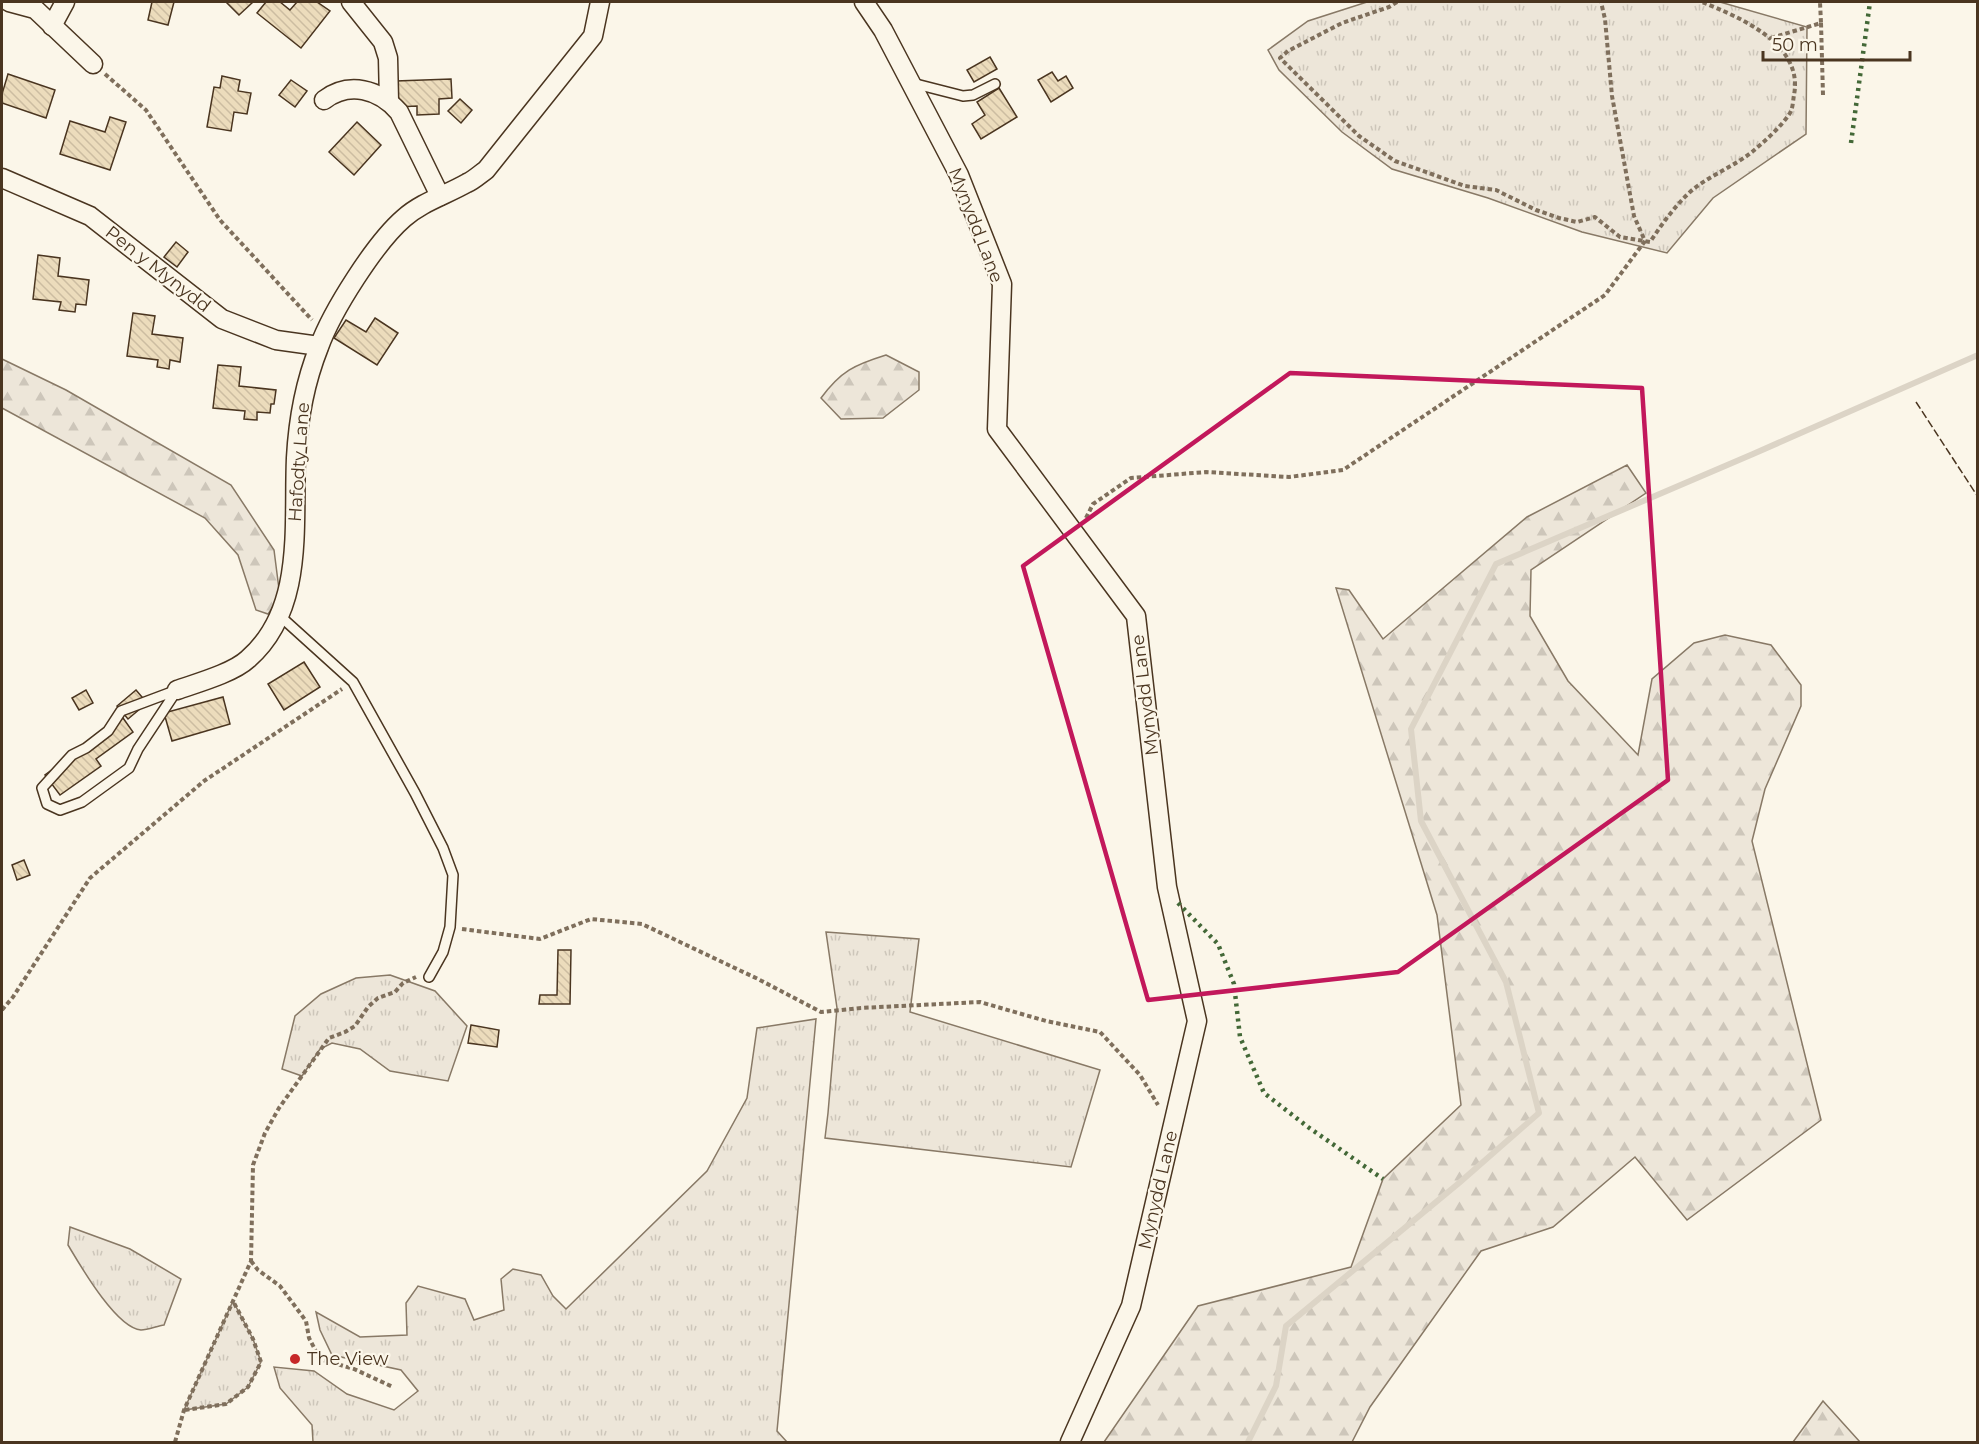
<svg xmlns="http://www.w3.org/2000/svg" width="1979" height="1444" font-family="Montserrat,sans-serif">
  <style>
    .grass { fill: url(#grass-tufts); stroke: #887966; stroke-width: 1.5 }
    .forest { fill: url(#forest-firs); stroke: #887966; stroke-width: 1.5 }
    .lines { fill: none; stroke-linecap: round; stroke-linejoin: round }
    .stream { stroke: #dcd4c6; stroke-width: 6 }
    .building { fill: url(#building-back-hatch); stroke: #4a3520; stroke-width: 1.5 }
    .lane-casing { stroke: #4a3520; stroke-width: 12 }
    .street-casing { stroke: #4a3520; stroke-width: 21 }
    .path { stroke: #7f6f5c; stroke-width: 4; stroke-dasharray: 4.5 3; stroke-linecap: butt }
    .lane { stroke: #fbf6e9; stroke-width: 9 }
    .street { stroke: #fbf6e9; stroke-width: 18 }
    .hedge { stroke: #436837; stroke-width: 4.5; stroke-dasharray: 3 4.5; stroke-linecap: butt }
    .fence { stroke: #4a3520; stroke-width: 1.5; stroke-dasharray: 8 3; stroke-linecap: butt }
    .marked { fill: none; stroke: #c2185b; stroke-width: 4.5; stroke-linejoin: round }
    .poi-dot { fill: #c62828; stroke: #fbf6e9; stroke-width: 2 }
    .labels { text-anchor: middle; stroke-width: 4.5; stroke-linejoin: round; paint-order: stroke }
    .street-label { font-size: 18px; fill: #4a3520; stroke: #fbf6e9 }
    .poi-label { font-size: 18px; fill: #4a3520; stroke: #fbf6e9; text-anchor: start }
  </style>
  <defs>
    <pattern id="grass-tufts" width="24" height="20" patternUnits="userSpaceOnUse" patternTransform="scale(1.5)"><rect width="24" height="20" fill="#ede6d9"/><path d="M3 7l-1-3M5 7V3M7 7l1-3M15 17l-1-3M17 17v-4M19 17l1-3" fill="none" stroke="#cdc6ba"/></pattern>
    <pattern id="forest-firs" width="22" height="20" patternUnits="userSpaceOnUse" patternTransform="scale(1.5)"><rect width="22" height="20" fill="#ede6d9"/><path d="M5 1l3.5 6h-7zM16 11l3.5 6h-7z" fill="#cdc6ba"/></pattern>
    <pattern id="building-back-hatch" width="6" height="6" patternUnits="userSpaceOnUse" patternTransform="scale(1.5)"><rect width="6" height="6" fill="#ecdcbc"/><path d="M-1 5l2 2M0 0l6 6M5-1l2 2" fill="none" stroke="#ccbda1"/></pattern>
  </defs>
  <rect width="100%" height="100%" fill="#fbf6e9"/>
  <g class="grass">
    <polygon points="1367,2 1720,2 1807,27 1806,134 1713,198 1667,253 1582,232 1488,198 1392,169 1342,132 1279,70 1268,50 1308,21"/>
    <polygon points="826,932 919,939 910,1012 1100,1070 1071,1167 825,1138 828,1113 837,1008"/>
    <polygon points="390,975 435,991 467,1026 448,1081 390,1071 360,1049 332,1043 320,1049 302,1076 282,1069 295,1016 321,994 356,978"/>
    <polygon points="816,1019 777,1431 787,1442 313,1442 312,1425 280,1388 274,1367 314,1371 347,1394 394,1410 418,1391 401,1370 332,1355 320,1330 316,1312 360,1337 407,1335 406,1303 418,1286 465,1299 474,1320 504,1310 501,1279 513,1269 541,1275 553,1296 566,1309 707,1171 747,1098 757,1028"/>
    <path d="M70,1227L130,1249L181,1279L164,1325C157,1326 148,1330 141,1330C116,1328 80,1265 68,1245Z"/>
    <polygon points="233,1301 253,1339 261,1362 248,1387 226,1404 184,1410"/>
  </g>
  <g class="forest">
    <path d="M886,355L919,372V390L883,418L841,419L821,398C841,371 854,365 886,355Z"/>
    <polygon points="2,359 66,390 231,485 274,550 280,597 268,614 256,610 238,555 205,518 2,408"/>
    <polygon points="1627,465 1646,493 1531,570 1530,616 1568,681 1638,755 1652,679 1694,643 1725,635 1771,645 1801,685 1801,706 1765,789 1752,841 1821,1120 1687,1220 1635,1157 1553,1227 1481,1251 1370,1407 1352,1442 1104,1442 1198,1306 1351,1267 1383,1179 1461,1105 1437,915 1336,588 1349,590 1383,639 1527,517"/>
    <polygon points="1823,1401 1860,1442 1793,1442"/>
  </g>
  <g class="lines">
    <polyline class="stream" points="1248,1442 1276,1386 1286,1326 1459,1183 1539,1113 1506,982 1421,821 1411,729 1496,564 1753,454 1978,355"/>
  </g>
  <g class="building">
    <polygon points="152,2 174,2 168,25 148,20"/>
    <polygon points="226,2 253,2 239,15"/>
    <polygon points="266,2 280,2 290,10 297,2 317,2 330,11 301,48 257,13"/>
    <polygon points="990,57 997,69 974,82 967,70"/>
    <polygon points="1052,72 1058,81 1066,76 1073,88 1051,102 1038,80"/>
    <polygon points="8,74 55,90 46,118 2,103 2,94"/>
    <polygon points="222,76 240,80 238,91 251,93 247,114 234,112 231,131 207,127 214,87 220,88"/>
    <polygon points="451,79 452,98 439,99 439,114 417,115 417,106 397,107 396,81"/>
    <polygon points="291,80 307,91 295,107 279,95"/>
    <polygon points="999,88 1017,117 981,139 972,124 985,115 977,102"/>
    <polygon points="460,99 472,110 461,123 448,111"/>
    <polygon points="110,117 126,122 110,170 60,154 70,121 105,132"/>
    <polygon points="357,122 381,145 354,175 329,152"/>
    <polygon points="176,242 188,252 177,267 164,257"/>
    <polygon points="38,255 60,258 58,276 89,280 86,305 76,304 75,312 59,310 61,302 33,299"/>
    <polygon points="133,313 155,316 152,334 183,338 180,362 170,360 169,369 157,367 158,360 127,356"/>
    <polygon points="375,318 398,333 377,365 334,338 346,320 366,332"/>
    <polygon points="218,365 241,367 239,386 276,390 274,404 271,404 270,413 257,412 257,420 244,419 245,411 213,408"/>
    <polygon points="304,662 320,687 284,710 268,684"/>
    <polygon points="86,690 93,703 79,710 72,698"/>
    <polygon points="136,690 147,703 128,719 117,706"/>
    <polygon points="223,697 230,724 172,741 164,713"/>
    <polygon points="123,718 133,732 96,759 101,766 60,795 45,775"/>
    <polygon points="24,860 30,875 17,880 12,865"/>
    <polygon points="558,950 571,950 570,1004 539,1004 540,995 557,995"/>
    <polygon points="471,1025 499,1030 497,1047 468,1043"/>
  </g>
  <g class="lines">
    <defs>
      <g id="lane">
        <polyline points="912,83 963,96 973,95 995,84"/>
        <polyline points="280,616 353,682 415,793 443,848 453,875 450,927 443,952 429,977"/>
        <polygon points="177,690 138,749 129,768 82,802 60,810 47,804 42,788 72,755 86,748 108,731 121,711"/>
      </g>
      <g id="street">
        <polyline points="9,2 35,9 93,64"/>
        <polyline points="351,2 383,42 388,58 389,101"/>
        <polyline points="864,2 883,30 959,175 1002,284 997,429 1136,616 1167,887 1197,1021 1131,1306 1070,1442"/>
        <polyline points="52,26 65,2"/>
        <path d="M324,100C349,81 379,89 399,112L440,196"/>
        <polyline points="2,178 90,216 222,319 276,340 319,346"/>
        <path d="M177,690C197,683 233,673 248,659C305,609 293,526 296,458C298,420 305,382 319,347C332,311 375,243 404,218C422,202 446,195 467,183C474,180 480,174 486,170L593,36L600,2"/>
      </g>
    </defs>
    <use href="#lane" class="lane-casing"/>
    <use href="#street" class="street-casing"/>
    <g class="path">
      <path d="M1397,2L1389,7L1342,23L1288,51L1280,58L1359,136L1395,161L1465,186L1496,190L1536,210L1559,218L1577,222L1595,217L1620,237L1650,242C1662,224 1674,207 1690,192C1708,176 1733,167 1752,152C1765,141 1781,127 1790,113C1793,108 1793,100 1794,95C1804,44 1739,17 1702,2"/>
      <polyline points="1821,23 1823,95"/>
      <polyline points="1771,38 1821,23 1820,2"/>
      <polyline points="105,74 146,110 220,220 312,320"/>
      <polyline points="1086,518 1093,504 1131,478 1206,472 1289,477 1343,470 1605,295 1645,241 1634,216 1612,96 1605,19 1601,2"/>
      <polyline points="462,929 540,939 591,919 642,924 758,979 821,1012 861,1008 980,1002 1046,1021 1100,1032 1140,1075 1158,1105"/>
      <polyline points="2,1010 13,997 90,878 204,781 342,689"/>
      <polyline points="251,1261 258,1270 280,1286 306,1321 309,1338 320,1359 354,1369 393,1387"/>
      <polyline points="185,1410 226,1404 248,1387 261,1362 253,1339 233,1301"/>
      <polyline points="175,1442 184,1410 251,1261 253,1165 265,1133 279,1108 329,1038 345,1032 355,1026 368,1007 378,998 395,992 403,983 416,977"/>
    </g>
    <use href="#lane" class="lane"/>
    <use href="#street" class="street"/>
    <g class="hedge">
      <polyline points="1851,143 1870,2"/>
      <polyline points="1178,903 1218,944 1234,984 1240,1037 1264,1093 1308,1127 1383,1179"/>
    </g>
    <polyline class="fence" points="1916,402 1978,497"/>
  </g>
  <path class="marked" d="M1290,373L1642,388L1668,780L1398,972L1148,1000L1023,566Z"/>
  <circle class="poi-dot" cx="295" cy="1359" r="6"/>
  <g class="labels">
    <g class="street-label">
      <text transform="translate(976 225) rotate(69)" y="6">Mynydd Lane</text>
      <text transform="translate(158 269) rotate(38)" y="6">Pen y Mynydd</text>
      <text transform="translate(299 462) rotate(-86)" y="6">Hafodty Lane</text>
      <text transform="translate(1145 695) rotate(-97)" y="6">Mynydd Lane</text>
      <text transform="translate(1158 1190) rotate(-77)" y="6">Mynydd Lane</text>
    </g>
    <g class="poi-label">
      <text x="307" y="1365">The View</text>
    </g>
  </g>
  <rect width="1979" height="1444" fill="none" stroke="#4a3520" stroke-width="6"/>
  <path d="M1763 51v9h147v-9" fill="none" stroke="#4a3520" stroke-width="3"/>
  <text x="1772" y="51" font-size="18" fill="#4a3520" stroke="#fbf6e9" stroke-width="4.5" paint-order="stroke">50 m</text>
</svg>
